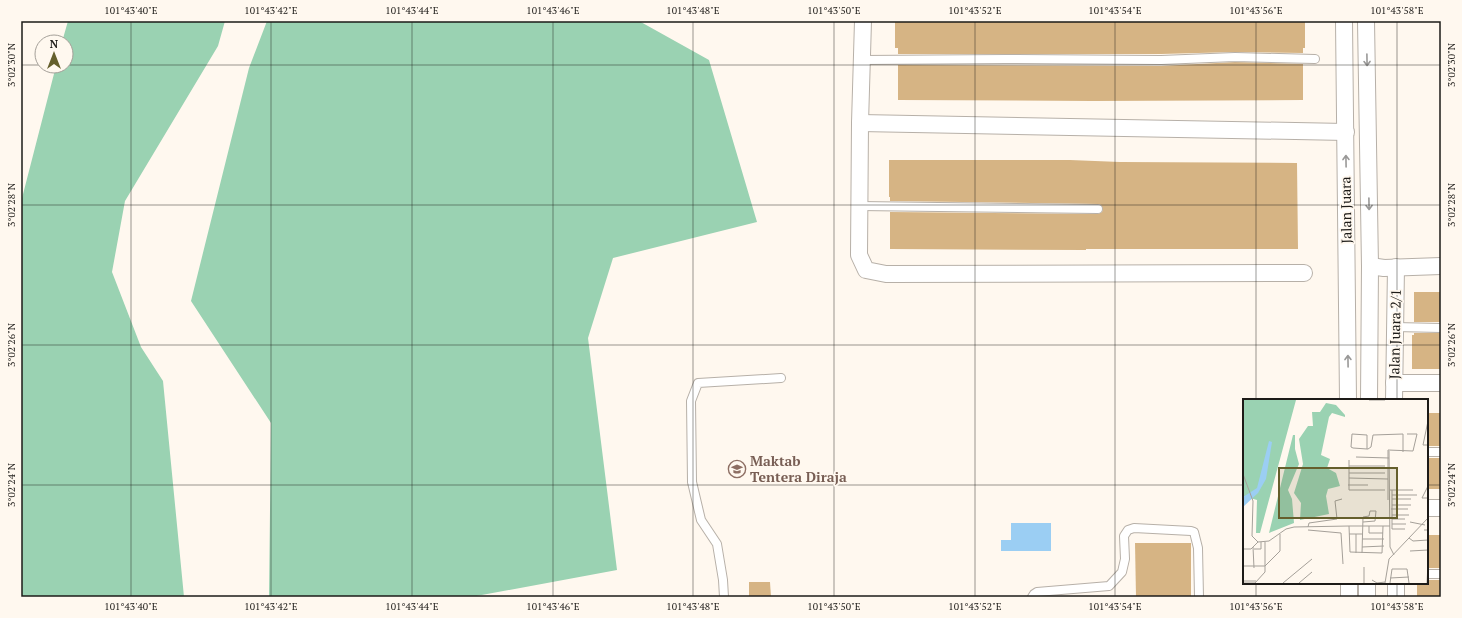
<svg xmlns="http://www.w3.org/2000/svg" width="1462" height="618" font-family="'PT Serif',serif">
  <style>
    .forest { fill: #9ad2b2 }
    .water { fill: #9bcef3 }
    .building { fill: #d6b484 }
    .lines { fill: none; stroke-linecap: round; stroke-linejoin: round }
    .service-casing { stroke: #b7b0a8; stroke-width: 10 }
    .minor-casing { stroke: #b7b0a8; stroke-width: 18 }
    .service { stroke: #fff; stroke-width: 8 }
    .minor { stroke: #fff; stroke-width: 16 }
    .oneway { stroke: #999897 }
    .ticks { fill: none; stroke: #1d1b18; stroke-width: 1; stroke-opacity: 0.45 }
    .labels { text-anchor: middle; stroke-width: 3.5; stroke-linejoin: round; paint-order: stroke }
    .street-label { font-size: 14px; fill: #1d1b18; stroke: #fff8ef }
    .education-label { font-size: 14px; font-weight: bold; fill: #785e54; stroke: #fff8ef; text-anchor: start }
    .inset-road { fill: none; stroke: #a5a099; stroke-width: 1 }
    .view { fill: #655f2c; fill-opacity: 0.15; stroke: #655f2c; stroke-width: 2 }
    .inset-edge { fill: none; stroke: #1d1b18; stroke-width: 2 }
    .neatline { fill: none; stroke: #1d1b18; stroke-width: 1.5 }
    .ticks-label { font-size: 10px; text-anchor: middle; fill: #1d1b18 }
  </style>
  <rect width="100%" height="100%" fill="#fff8ef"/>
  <g class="forest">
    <polygon points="68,21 225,21 218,46 125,201 112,272 141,347 163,381 184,597 21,597 21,202 56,66 66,66 66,42 62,42"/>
    <polygon points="267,21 639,21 709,60 757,222 613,258 588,338 617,570 471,597 269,597 271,423 191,301 249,68"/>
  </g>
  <polygon class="water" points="1011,523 1051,523 1051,551 1001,551 1001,540 1011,540"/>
  <g class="building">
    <polygon points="895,21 1305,21 1305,48 1303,48 1303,53 1235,52 1161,54 898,54 898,48 895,48"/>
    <polygon points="1235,62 1303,64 1303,100 1092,101 898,100 898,65 1161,66"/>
    <polygon points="889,160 1070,160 1120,162 1297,163 1298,249 1086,249 1086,250 890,249 890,212 1098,214 1102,212 1103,209 1101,205 1098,204 890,201 890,197 889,197"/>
    <rect x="1414" y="292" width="27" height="30"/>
    <polygon points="1414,333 1441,333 1441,369 1412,369 1412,335 1414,335"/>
    <rect x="1427" y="413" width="14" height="33"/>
    <rect x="1427" y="458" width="14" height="31"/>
    <rect x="1427" y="535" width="14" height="33"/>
    <polygon points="1135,543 1191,543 1191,597 1136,597"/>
    <polygon points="1427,580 1441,580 1441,597 1417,597 1417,583 1427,583"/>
    <polygon points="749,582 770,582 771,597 749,597"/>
  </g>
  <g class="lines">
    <defs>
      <g id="service">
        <polyline points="862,60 1006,59 1161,60 1235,57 1315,59"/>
        <polyline points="859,206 1098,209"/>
        <polyline points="1395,327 1441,328"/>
        <polyline points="1427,452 1441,452"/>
        <polyline points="1427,574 1441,574"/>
        <polyline points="724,597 723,580 717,544 701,520 692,482 691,401 698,383 781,378"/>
        <polyline points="1032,597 1034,594 1037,592 1109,586 1122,572 1125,559 1124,536 1128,530 1134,528 1191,531 1194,532 1198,548 1199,597"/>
      </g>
      <g id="minor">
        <polyline points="863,21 860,123 859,255 866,270 886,274 1304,273"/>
        <polyline points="1344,21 1348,400"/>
        <polyline points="1366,21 1370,266 1369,400"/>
        <polyline points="860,123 1346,132"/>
        <polyline points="1370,266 1384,268 1441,266"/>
        <polyline points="1394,383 1441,383"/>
        <polyline points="1394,400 1396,267"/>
        <polyline points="1427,508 1441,508"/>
        <polyline points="1349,597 1349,583"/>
        <polyline points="1367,597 1367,583"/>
        <polyline points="1396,597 1396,583"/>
      </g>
    </defs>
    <use href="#service" class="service-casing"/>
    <use href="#minor" class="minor-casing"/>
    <use href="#service" class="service"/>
    <use href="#minor" class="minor"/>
  </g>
  <defs><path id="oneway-shaft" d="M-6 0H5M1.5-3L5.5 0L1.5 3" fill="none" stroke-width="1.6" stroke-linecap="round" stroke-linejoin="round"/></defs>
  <g class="oneway">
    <use href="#oneway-shaft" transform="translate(1367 60) rotate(89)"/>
    <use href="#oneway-shaft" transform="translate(1346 161) rotate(-91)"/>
    <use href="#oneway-shaft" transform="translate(1369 204) rotate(89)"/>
    <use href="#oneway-shaft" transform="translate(1348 361) rotate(-91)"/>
  </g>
  <path class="ticks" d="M131,21V597M271,21V597M412,21V597M553,21V597M693,21V597M834,21V597M975,21V597M1115,21V597M1256,21V400M1397,21V400M21,65H42M66,65H1441M21,205H1441M21,345H1441M21,485H1244M1427,485H1441M1256,583V597M1397,583V597"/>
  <defs>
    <symbol id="school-ring" viewBox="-11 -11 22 22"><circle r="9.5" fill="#fff8ef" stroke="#8d6e63" stroke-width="1.5"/><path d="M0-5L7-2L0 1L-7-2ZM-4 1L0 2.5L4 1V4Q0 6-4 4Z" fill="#8d6e63"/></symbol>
  </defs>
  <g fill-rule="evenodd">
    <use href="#school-ring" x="727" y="459" width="20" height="20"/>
  </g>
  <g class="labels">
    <g class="street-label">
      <text transform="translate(1346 210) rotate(-91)" y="5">Jalan Juara</text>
      <text transform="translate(1395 334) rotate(-89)" y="5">Jalan Juara 2/1</text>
    </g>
    <g class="education-label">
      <text x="750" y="466">Maktab<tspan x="750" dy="16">Tentera Diraja</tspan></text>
    </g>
  </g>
  <g transform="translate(1243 399)">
    <rect width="185" height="185" fill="#fff8ef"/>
    <path d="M0,1H53L17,134H13L14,101L0,97ZM83,4L93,6L102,16V18L89,14L86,18L78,56L87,60L84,69L93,74L97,87L85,90L83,97L86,115L57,121L58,104L51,94L60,65L56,40L65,27H70L69,13H77ZM50,36H52V50L56,65L45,91L49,100L51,124L26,134Z" fill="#9ad2b2"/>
    <path d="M26,42L29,43L23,80L15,94L0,108V98L14,89Z" fill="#9bcef3"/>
    <path class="inset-road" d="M126,1H142M185,22L180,46H185M124,50V36L109,35L108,48L110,49L124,50H125L128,48L130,36L160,35V53M146,52L147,148L151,156M145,53V101M145,53V51L170,52L174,35H164M113,58L146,59M106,61V91H142M106,67H142M106,74H142M0,75L10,102L9,137L15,143L26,142L43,130L51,128L106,127M106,79L145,80M105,86H125M185,87L179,99H185M147,91H170M149,91V130H162M149,96H174M149,100H168M149,106H168M148,110H165M149,116H166M149,120H162M167,123L182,126M149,125H163M126,127V134H140M140,127L139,154L107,153L106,127H147M65,128L66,124L94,120L92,102L99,100M65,131L98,134L100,165M181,131H185V144M106,135H119M113,135V154M166,139L170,142L185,141M119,140H141M10,148L11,169M119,148L141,147M0,150H8L15,143M11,150H18V143M167,152L185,151M119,154L120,118L126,117L127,112H133L132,122L120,123M0,167H22L37,152V135M121,168V184M147,179L166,178M129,181L134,184L142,183M0,182H13M0,184H12L22,173V143M40,184L69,160M56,184L69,173M142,184L146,160L185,119M147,184L149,170H164L166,184M184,184L185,164"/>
    <path class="view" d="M36,69H154V119H36Z"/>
    <rect width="185" height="185" class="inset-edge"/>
  </g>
  <rect width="1462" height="618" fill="none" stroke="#fff8ef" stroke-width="44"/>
  <g transform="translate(54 54)"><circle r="19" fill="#fff8ef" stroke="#a5a099"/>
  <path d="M0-3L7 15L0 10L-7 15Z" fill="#655f2c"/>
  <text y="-6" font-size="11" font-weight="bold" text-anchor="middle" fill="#1d1b18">N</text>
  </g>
  <rect x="22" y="22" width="1418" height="574" class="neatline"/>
  <g class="ticks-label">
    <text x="131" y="14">101°43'40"E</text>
    <text x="271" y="14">101°43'42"E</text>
    <text x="412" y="14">101°43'44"E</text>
    <text x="553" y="14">101°43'46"E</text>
    <text x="693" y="14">101°43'48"E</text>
    <text x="834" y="14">101°43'50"E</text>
    <text x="975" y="14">101°43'52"E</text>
    <text x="1115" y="14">101°43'54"E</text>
    <text x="1256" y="14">101°43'56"E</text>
    <text x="1397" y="14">101°43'58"E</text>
    <text transform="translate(11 65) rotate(-90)" y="4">3°02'30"N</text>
    <text transform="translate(1451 65) rotate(-90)" y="4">3°02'30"N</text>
    <text transform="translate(11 205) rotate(-90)" y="4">3°02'28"N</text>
    <text transform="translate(1451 205) rotate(-90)" y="4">3°02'28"N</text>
    <text transform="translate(11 345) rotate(-90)" y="4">3°02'26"N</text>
    <text transform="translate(1451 345) rotate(-90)" y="4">3°02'26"N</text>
    <text transform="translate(11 485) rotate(-90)" y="4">3°02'24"N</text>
    <text transform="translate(1451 485) rotate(-90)" y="4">3°02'24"N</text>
    <text x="131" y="610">101°43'40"E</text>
    <text x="271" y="610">101°43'42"E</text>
    <text x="412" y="610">101°43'44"E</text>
    <text x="553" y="610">101°43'46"E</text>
    <text x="693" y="610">101°43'48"E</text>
    <text x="834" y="610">101°43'50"E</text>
    <text x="975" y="610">101°43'52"E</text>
    <text x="1115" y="610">101°43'54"E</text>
    <text x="1256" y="610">101°43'56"E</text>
    <text x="1397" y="610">101°43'58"E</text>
  </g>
</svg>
